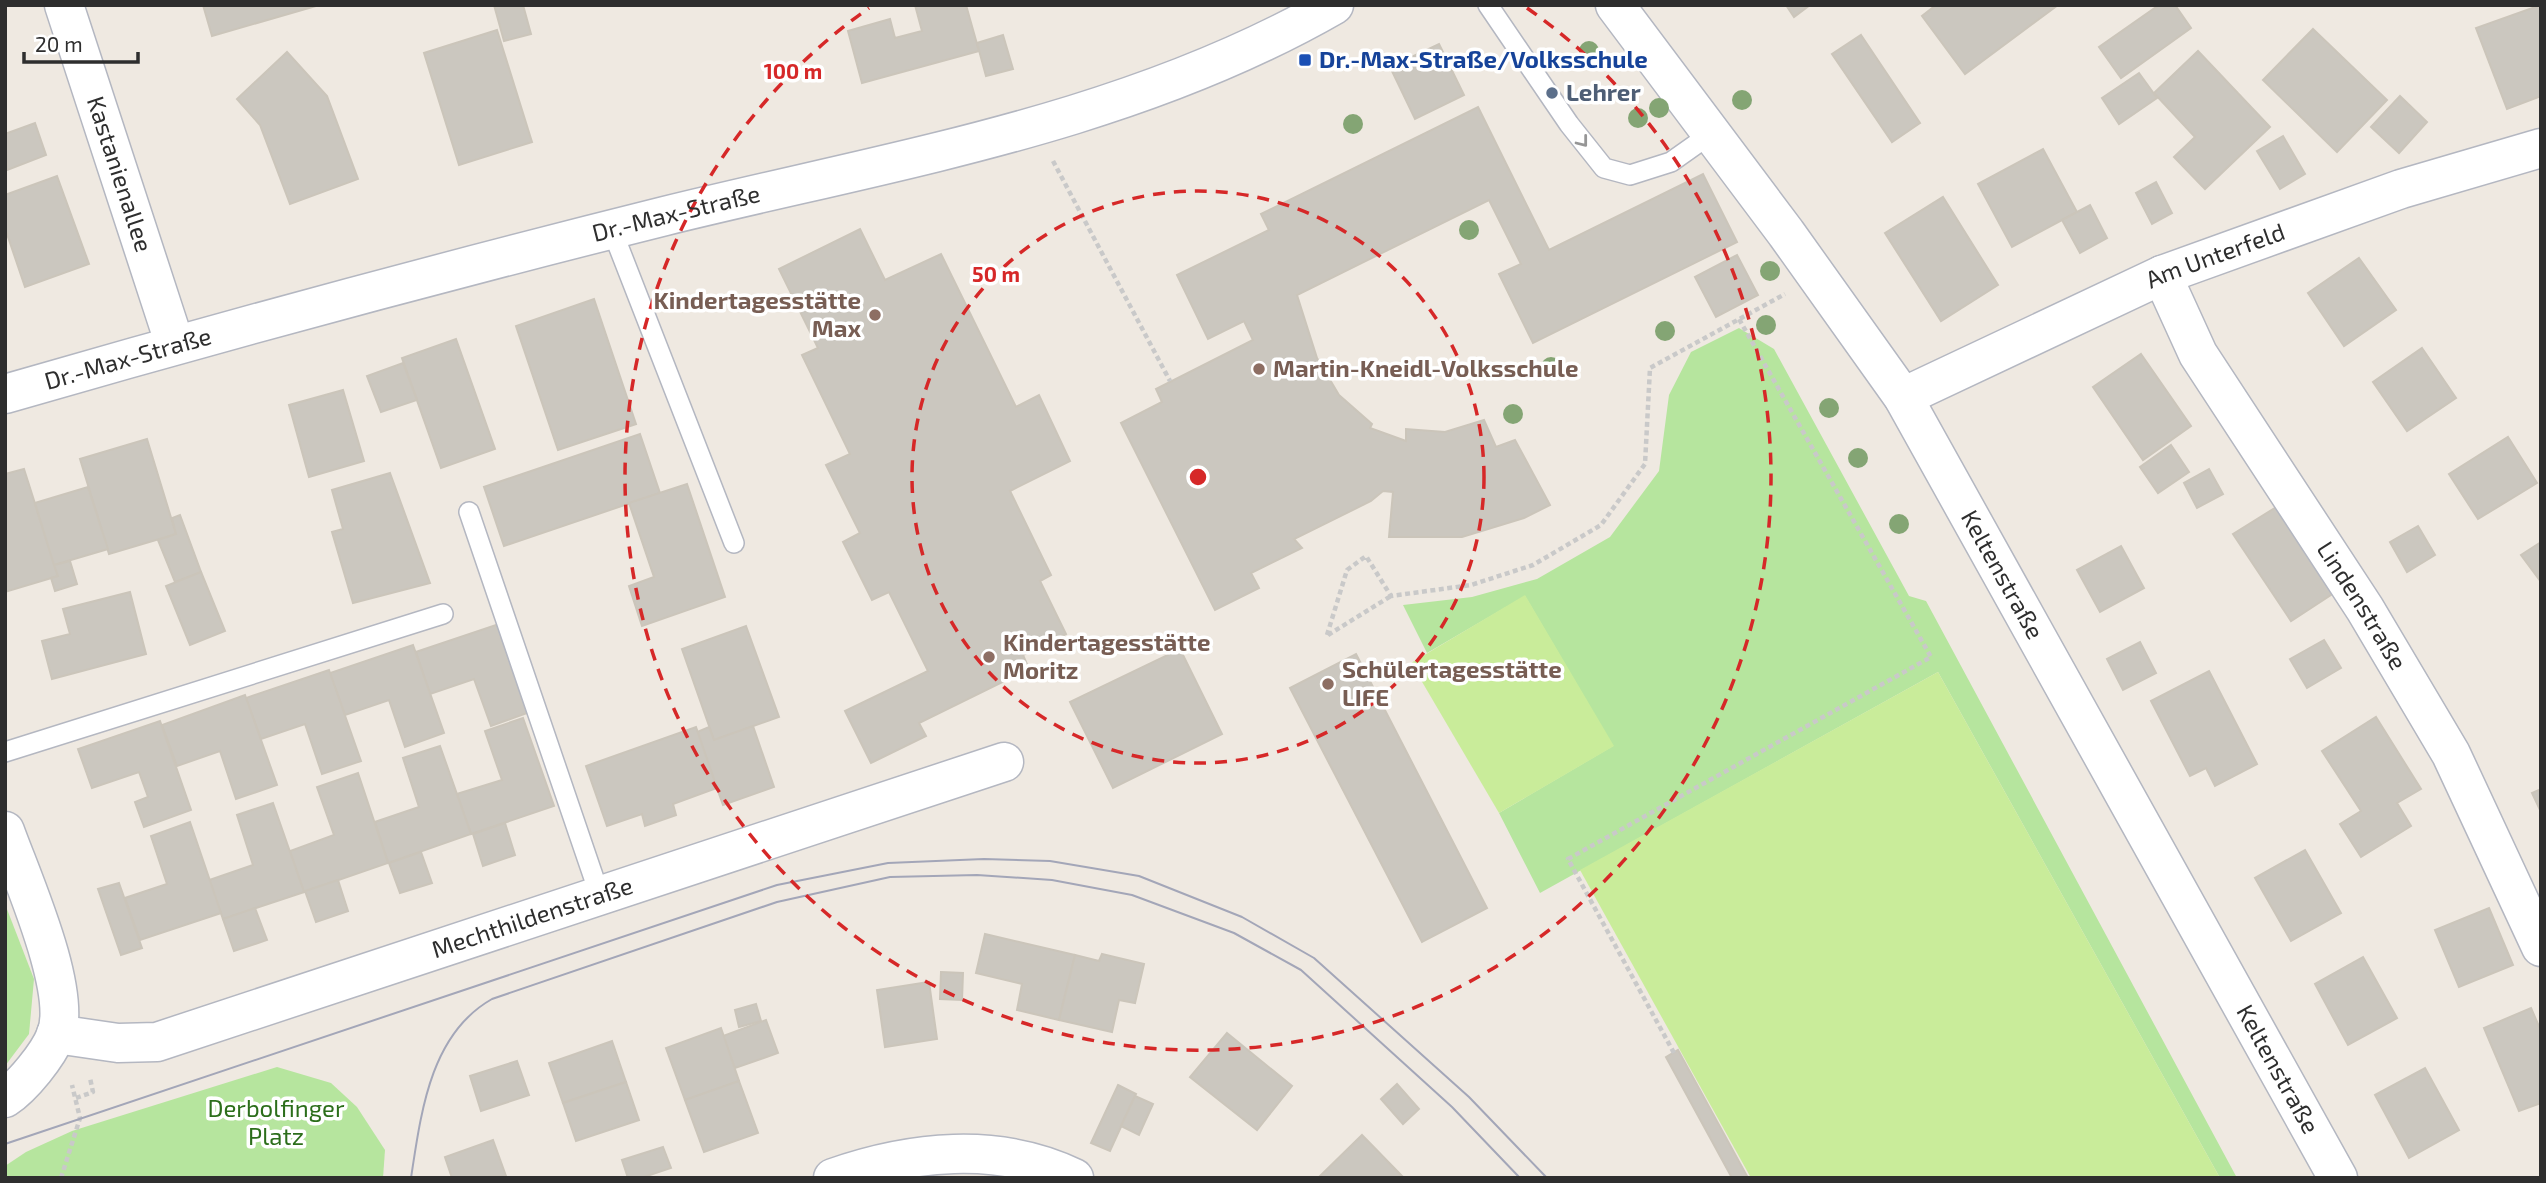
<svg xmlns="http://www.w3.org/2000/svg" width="2546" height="1183" font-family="'Exo 2',sans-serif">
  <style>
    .green { fill: #b6e59e }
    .pitch { fill: #c9ec9a }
    .building { fill: #cbc7bf; stroke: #cbc5ba; stroke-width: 2 }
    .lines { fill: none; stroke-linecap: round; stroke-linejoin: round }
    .service-casing { stroke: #b4b7c1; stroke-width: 22 }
    .minor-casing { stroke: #b4b7c1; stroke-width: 41 }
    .path { stroke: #c9c9c9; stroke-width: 4.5; stroke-dasharray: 5 3.5; stroke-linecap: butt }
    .service { stroke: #fff; stroke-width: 19 }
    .minor { stroke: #fff; stroke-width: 38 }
    .tram { stroke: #a3a6b8; stroke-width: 2 }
    .tree { fill: #84a574 }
    .oneway { stroke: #969696 }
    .ring { fill: none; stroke: #d62828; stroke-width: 3.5; stroke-dasharray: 12 9 }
    .transit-dot { fill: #1a4fb4; stroke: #fff; stroke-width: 2.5 }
    .service-dot { fill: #5c6f8a; stroke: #fff; stroke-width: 2.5 }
    .education-dot { fill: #8d6e63; stroke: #fff; stroke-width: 2.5 }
    .labels { text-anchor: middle; stroke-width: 7; stroke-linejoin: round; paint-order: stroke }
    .transit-label { font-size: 24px; font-weight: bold; fill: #164399; stroke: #fff; text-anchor: start }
    .service-label { font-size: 24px; font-weight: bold; fill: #4e5e75; stroke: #fff; text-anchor: start }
    .street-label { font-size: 24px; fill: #2e2e2e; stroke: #fff }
    .education-label { font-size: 24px; font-weight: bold; fill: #785e54; stroke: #fff; text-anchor: start }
    .park-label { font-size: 24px; fill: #2c6e1b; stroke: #fff }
    .centre { fill: #d62828; stroke: #fff; stroke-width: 3.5 }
    .ring-label { font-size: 21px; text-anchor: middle; font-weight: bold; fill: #d62828; stroke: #fff; stroke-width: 7; stroke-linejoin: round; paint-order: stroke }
  </style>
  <rect width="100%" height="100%" fill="#efe9e1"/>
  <g class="green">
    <polygon points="1739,328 1774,349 1909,596 1926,601 2237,1178 2220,1178 1938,672 1540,893 1499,813 1613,746 1525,596 1427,653 1403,605 1472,597 1537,579 1610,537 1659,471 1669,395 1691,352"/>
    <polygon points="5,904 34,979 29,1034 5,1066"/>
    <polygon points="277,1067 331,1083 357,1107 385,1150 383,1178 5,1178 5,1166 26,1152 72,1131"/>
  </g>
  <g class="pitch">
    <polygon points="1525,595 1614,746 1499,813 1411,663"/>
    <polygon points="1938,672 2220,1178 1751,1178 1580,870"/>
  </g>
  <g class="building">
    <polygon points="203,5 316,5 316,6 212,36"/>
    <polygon points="494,5 523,5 531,34 504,41"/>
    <polygon points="915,5 966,5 979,51 862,83 848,31 890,19 895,38 922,31"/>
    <polygon points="1786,5 1810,5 1794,17"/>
    <polygon points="1936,5 2058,5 1965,74 1922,16"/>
    <polygon points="2159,5 2175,5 2191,28 2121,78 2099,47"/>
    <polygon points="2541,5 2541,96 2507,109 2476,28"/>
    <polygon points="2313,29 2387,100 2337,152 2263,80"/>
    <polygon points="497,30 532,142 459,165 424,53"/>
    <polygon points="1003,35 1013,69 986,76 977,43"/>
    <polygon points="1861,35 1920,123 1892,142 1832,54"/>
    <polygon points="1439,44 1464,95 1415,119 1390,67"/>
    <polygon points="2198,51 2270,127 2205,189 2174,157 2195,137 2154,93"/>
    <polygon points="287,52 327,96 358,179 290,204 260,125 237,99"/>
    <polygon points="2139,73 2157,98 2119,124 2102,98"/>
    <polygon points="2400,96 2427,122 2399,153 2371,127"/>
    <polygon points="1478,107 1549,250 1703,174 1737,242 1533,343 1499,274 1521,264 1489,200 1297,295 1317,358 1339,395 1372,424 1370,428 1406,441 1406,429 1445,432 1484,420 1496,447 1515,440 1550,505 1524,518 1462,537 1389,537 1393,492 1383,491 1371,501 1294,539 1302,548 1251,573 1259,588 1215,610 1121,423 1162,402 1156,389 1253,340 1244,321 1208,339 1177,275 1269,230 1261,214"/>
    <polygon points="35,123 46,155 7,170 5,134"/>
    <polygon points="2283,136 2305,174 2280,189 2257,151"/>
    <polygon points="2043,149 2077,212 2012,247 1978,184"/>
    <polygon points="57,176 89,264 25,287 5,228 5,195"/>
    <polygon points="2156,182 2172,213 2152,224 2136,193"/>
    <polygon points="1943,197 1998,285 1941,321 1885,233"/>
    <polygon points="2090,205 2107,238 2080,253 2062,220"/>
    <polygon points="860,229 885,280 941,254 1016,407 1039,395 1070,461 1010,491 1051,575 1040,581 1066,634 1023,655 1029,669 919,723 926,736 871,763 845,711 928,671 889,592 872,600 843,542 860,533 826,465 850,454 802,355 818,348 779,269"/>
    <polygon points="1737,255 1758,295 1716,317 1695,277"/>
    <polygon points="2359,258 2396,310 2344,346 2308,293"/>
    <polygon points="594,299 636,424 558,450 516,326"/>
    <polygon points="456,339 495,449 441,468 402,358"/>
    <polygon points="2422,348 2456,398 2407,431 2373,382"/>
    <polygon points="2141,354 2191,426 2143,460 2093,387"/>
    <polygon points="403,363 417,400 381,412 367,376"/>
    <polygon points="343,390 364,461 309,477 289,405"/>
    <polygon points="640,434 660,493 504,546 484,487"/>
    <polygon points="2508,437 2537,483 2478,519 2449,474"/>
    <polygon points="147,439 176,534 109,554 80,459"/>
    <polygon points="2171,445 2189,472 2158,493 2140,467"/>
    <polygon points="24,469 58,576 5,592 5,474"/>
    <polygon points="2209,469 2223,494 2197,508 2184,483"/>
    <polygon points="390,473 430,583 353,603 332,532 343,529 332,490"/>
    <polygon points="687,484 725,597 642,626 629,586 654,577 629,503"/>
    <polygon points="88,487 108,549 54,565 35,503"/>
    <polygon points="2278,506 2334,593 2291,621 2233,534"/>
    <polygon points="180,515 201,572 175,582 158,540 176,534 172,518"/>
    <polygon points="2418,526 2435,555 2407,572 2390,542"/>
    <polygon points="2541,542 2541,582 2521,555"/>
    <polygon points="2121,546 2144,588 2100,612 2077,570"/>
    <polygon points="70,561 77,584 55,591 51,578 58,576 54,565"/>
    <polygon points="201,572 225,631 190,645 166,586"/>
    <polygon points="130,592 146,654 52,679 42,641 70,634 63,609"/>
    <polygon points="499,624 530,712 491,726 474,679 430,694 416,652"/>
    <polygon points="746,626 779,717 714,740 682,649"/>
    <polygon points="2324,640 2341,668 2307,688 2290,659"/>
    <polygon points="2140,642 2156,673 2123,690 2107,659"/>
    <polygon points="413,645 444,733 405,747 389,700 345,715 330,673"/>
    <polygon points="1180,649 1222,734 1113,788 1070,702"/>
    <polygon points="1356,654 1487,908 1422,942 1290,688"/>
    <polygon points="329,670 361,761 322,774 305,724 261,739 246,698"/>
    <polygon points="2209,671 2257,764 2215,786 2206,768 2190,776 2151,701"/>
    <polygon points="245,695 277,785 236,799 220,751 177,766 162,725"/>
    <polygon points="2376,717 2421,789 2397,803 2411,826 2361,857 2340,824 2361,811 2322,751"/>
    <polygon points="523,718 554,806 471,834 457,794 502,780 485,731"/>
    <polygon points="160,721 191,810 144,827 135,802 148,797 139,772 92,788 78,749"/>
    <polygon points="753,726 774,787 723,805 697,732 709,727 714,740"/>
    <polygon points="696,727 717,788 673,804 676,815 645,826 642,814 607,826 586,766"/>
    <polygon points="440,746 471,834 388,863 375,822 419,807 403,758"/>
    <polygon points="358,773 388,863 304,892 290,851 334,835 317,787"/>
    <polygon points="2541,789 2541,812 2532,793"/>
    <polygon points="273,803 304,892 223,919 209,880 253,865 237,815"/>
    <polygon points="190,822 221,913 140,940 125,898 167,884 151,836"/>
    <polygon points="505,823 515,855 483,866 473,834"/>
    <polygon points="2305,850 2341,913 2291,941 2255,878"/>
    <polygon points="421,852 432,883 400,893 389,863"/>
    <polygon points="338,880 348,911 316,922 305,891"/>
    <polygon points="119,883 142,948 121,955 98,889"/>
    <polygon points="255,908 267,940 234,951 223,919"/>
    <polygon points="2489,908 2513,965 2459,987 2435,930"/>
    <polygon points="985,934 1075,955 1059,1020 1017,1010 1022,984 976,973"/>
    <polygon points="1102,954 1144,964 1135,1003 1119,1000 1112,1032 1059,1020 1075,955 1099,961"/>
    <polygon points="2363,957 2397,1018 2348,1045 2315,984"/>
    <polygon points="941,972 963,973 962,1000 940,999"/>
    <polygon points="929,982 937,1039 885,1047 877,990"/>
    <polygon points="756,1004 761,1021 739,1027 735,1010"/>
    <polygon points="2531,1008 2541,1031 2541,1103 2519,1111 2484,1028"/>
    <polygon points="766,1020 778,1053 735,1068 723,1036"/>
    <polygon points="721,1028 739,1081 685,1100 666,1048"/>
    <polygon points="1227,1033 1292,1086 1257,1130 1190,1077"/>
    <polygon points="612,1041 626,1082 563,1103 549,1063"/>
    <polygon points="1678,1050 1748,1178 1732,1178 1666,1057"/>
    <polygon points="517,1061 529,1095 481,1111 470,1076"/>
    <polygon points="2425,1068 2459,1130 2409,1158 2375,1095"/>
    <polygon points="739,1081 758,1133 704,1152 685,1100"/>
    <polygon points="626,1082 639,1120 576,1141 563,1103"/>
    <polygon points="1397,1084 1419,1109 1403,1124 1381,1099"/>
    <polygon points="1118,1085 1136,1094 1110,1151 1091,1143"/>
    <polygon points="1135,1096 1153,1104 1139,1135 1121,1126"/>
    <polygon points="1362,1135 1404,1178 1318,1178"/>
    <polygon points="493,1140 506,1176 452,1178 445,1157"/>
    <polygon points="663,1147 671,1168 641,1178 628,1178 622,1160"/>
  </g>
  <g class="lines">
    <defs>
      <g id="service">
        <polyline points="1488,5 1569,124 1604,168 1630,175 1671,162 1712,133"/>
        <polyline points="612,230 734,543"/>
        <polyline points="469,512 600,896"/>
        <polyline points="5,752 443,614"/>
      </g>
      <g id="minor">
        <path id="s1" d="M64,5L175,345"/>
        <path id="s2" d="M1615,5L1786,233L1903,397L2338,1178"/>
        <path id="s3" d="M2162,275L2198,354L2365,609L2451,754L2541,947"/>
        <path id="s4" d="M5,394C223,331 445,271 665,216C892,160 1129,123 1334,5"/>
        <path id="s5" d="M1903,397L2162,275L2401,189L2541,148"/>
        <path d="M5,831C21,876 73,991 56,1035C48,1055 23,1086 5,1098"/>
        <path id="s6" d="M56,1034L118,1043L157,1042L1004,762"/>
        <path d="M833,1178C910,1151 998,1141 1074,1178"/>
      </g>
    </defs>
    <use href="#service" class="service-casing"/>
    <use href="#minor" class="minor-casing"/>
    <g class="path">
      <polyline points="1053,161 1170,381"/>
      <polyline points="1327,635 1347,570 1366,556 1391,596 1471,585 1533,565 1601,525 1645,464 1650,368 1785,294"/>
      <polyline points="1328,635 1391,596"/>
      <polyline points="1674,1053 1568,859 1931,657 1739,319"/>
      <polyline points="76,1098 93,1092 90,1078"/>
      <polyline points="61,1178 80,1118 72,1085"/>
    </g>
    <use href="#service" class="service"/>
    <use href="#minor" class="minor"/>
    <g class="tram">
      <polyline points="5,1144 777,885 888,863 984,859 1050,861 1139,876 1242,917 1314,958 1469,1097 1547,1178"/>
      <path d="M411,1178C421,1113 430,1034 492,999L777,902L890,877L977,875L1052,880L1132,895L1234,933L1301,970L1452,1107L1520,1178"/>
    </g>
  </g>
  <g class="tree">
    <circle cx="1589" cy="51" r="10"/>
    <circle cx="1742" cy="100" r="10"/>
    <circle cx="1659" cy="108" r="10"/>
    <circle cx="1638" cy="118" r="10"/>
    <circle cx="1353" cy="124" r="10"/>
    <circle cx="1469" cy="230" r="10"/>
    <circle cx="1770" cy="271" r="10"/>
    <circle cx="1766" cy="325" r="10"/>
    <circle cx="1665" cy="331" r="10"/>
    <circle cx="1551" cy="367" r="10"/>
    <circle cx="1829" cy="408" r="10"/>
    <circle cx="1513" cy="414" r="10"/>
    <circle cx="1858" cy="458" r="10"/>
    <circle cx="1899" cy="524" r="10"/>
  </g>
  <defs><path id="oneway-chevron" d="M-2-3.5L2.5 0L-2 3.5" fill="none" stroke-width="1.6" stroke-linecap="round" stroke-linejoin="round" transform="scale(1.75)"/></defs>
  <use class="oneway" href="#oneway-chevron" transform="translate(1583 142) rotate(52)"/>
  <g class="ring">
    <circle cx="1198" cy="477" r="286"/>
    <path d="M1527 8A573 573 0 1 1 869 8"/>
  </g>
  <rect class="transit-dot" x="1298" y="53" width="14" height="14" rx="3.5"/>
  <circle class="service-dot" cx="1552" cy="93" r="7"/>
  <g class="education-dot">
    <circle cx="875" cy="315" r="7"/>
    <circle cx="1259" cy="369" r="7"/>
    <circle cx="989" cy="657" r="7"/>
    <circle cx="1328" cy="684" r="7"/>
  </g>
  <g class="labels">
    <g class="transit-label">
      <text x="1319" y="68">Dr.-Max-Straße/Volksschule</text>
    </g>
    <g class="service-label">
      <text x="1566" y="101">Lehrer</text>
    </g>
    <g class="street-label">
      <text dy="8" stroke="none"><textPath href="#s1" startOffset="178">Kastanienallee</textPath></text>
      <text dy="8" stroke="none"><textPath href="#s4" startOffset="695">Dr.-Max-Straße</textPath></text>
      <text dy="8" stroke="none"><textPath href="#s5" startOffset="343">Am Unterfeld</textPath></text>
      <text dy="8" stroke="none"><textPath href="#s4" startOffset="128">Dr.-Max-Straße</textPath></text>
      <text dy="8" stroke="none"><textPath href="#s2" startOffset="690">Keltenstraße</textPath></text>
      <text dy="8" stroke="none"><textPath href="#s3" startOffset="387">Lindenstraße</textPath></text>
      <text dy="8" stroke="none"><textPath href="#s6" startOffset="497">Mechthildenstraße</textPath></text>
      <text dy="8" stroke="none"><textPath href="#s2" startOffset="1256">Keltenstraße</textPath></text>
    </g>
    <g class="education-label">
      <text x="861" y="309" text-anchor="end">Kindertagesstätte<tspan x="861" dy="28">Max</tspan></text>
      <text x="1273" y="377">Martin-Kneidl-Volksschule</text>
      <text x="1003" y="651">Kindertagesstätte<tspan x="1003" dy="28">Moritz</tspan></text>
      <text x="1342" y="678">Schülertagesstätte<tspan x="1342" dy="28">LIFE</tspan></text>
    </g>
    <g class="park-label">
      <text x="276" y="1117">Derbolfinger<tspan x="276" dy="28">Platz</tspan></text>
    </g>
  </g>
  <circle cx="1198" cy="477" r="10" class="centre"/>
  <g class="ring-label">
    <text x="793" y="79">100 m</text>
    <text x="996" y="282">50 m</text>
  </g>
  <rect width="2546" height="1183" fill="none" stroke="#2e2e2e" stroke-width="14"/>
  <path d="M24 52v10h114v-10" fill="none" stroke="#2e2e2e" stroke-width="3.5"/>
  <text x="35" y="52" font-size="21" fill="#2e2e2e" stroke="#ffffff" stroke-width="5" paint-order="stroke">20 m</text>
</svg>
